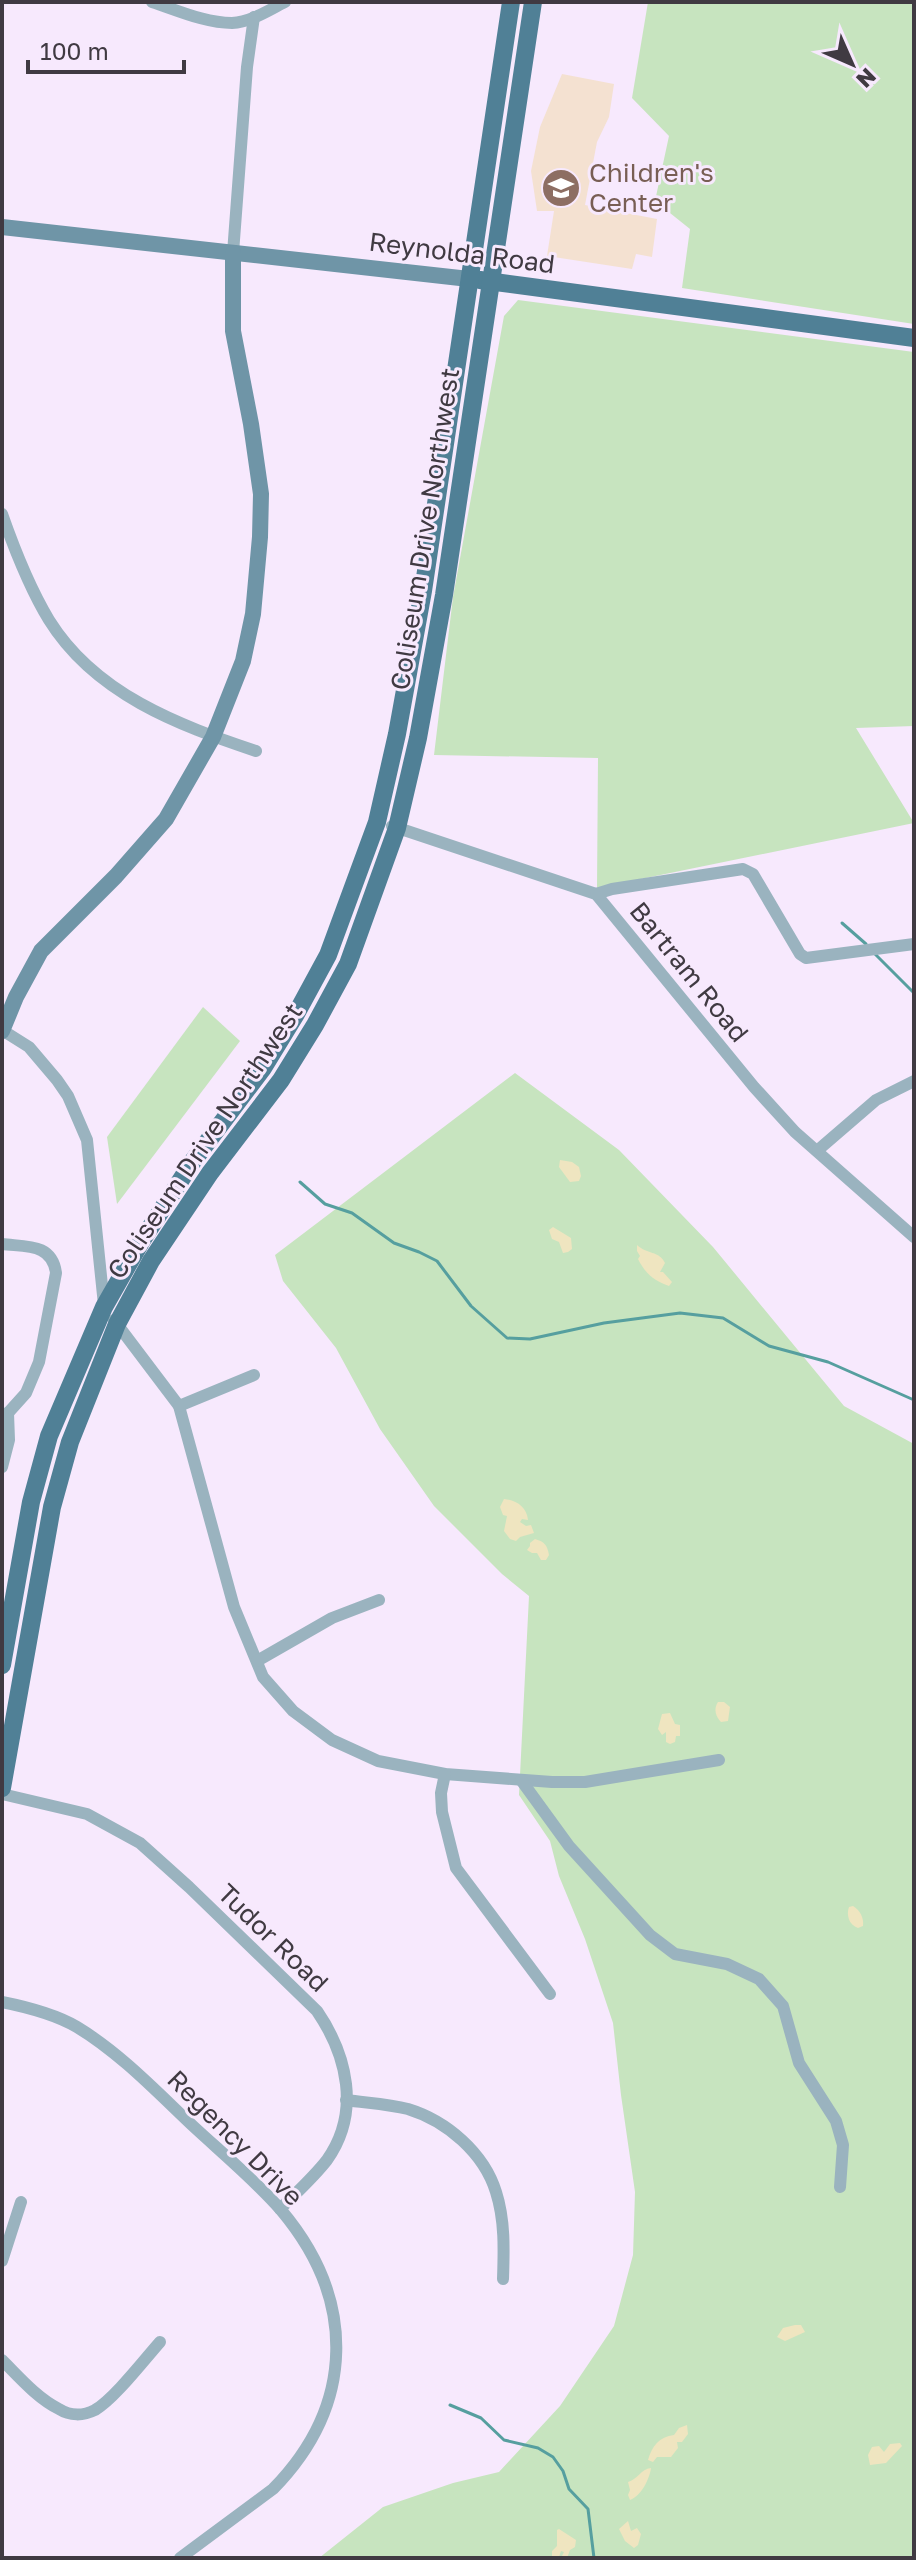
<svg xmlns="http://www.w3.org/2000/svg" width="916" height="2560" font-family="'Golos Text',sans-serif">
  <style>
    .education { fill: #f4e1d1 }
    .green { fill: #c7e4bf }
    .sand { fill: #efe5c0 }
    .lines { fill: none; stroke-linecap: round; stroke-linejoin: round }
    .stream { stroke: #569f9f; stroke-width: 3 }
    .street { stroke: #9ab3bf; stroke-width: 12 }
    .secondary { stroke: #6f95a7; stroke-width: 16 }
    .primary { stroke: #508096; stroke-width: 18 }
    .labels { text-anchor: middle; stroke-width: 6; stroke-linejoin: round; paint-order: stroke }
    .education-label { font-size: 26px; fill: #785e54; stroke: #f7e9fd; text-anchor: start }
    .street-label { font-size: 26px; fill: #403a42; stroke: #f7e9fd }
  </style>
  <rect width="100%" height="100%" fill="#f7e9fd"/>
  <polygon class="education" points="562,74 614,84 609,117 597,142 585,205 657,219 652,257 636,254 632,269 547,256 554,211 537,211 531,171 540,127"/>
  <g class="green">
    <polygon points="648,2 914,2 914,324 682,288 690,229 655,201 669,136 632,98"/>
    <polygon points="518,300 914,352 914,726 856,728 914,823 597,888 598,758 434,755 453,597 504,316"/>
    <polygon points="203,1007 240,1041 117,1204 107,1137"/>
    <polygon points="515,1073 619,1150 713,1247 844,1406 914,1444 914,2558 319,2558 383,2507 453,2483 499,2472 560,2406 614,2326 633,2255 635,2192 621,2095 613,2023 585,1939 559,1876 550,1841 519,1795 529,1596 502,1574 434,1506 380,1429 336,1348 283,1281 275,1255"/>
  </g>
  <g class="sand">
    <polygon points="560,1160 572,1162 579,1167 581,1176 579,1181 570,1182 559,1167"/>
    <polygon points="553,1227 571,1238 572,1249 568,1252 563,1253 559,1242 552,1239 549,1230"/>
    <path d="M 637,1245 C 646,1254 660,1251 665,1263 L 660,1272 L 663,1272 L 672,1282 L 669,1286 C 654,1281 645,1273 638,1259 L 640,1256 L 637,1251 Z"/>
    <path d="M 504,1499 C 516,1500 527,1507 528,1520 L 522,1519 L 520,1522 L 526,1526 L 531,1525 L 534,1533 L 520,1537 L 516,1541 L 510,1539 L 504,1531 L 507,1516 L 503,1515 L 500,1507 Z"/>
    <path d="M 535,1539 C 545,1542 547,1545 549,1555 L 546,1560 L 541,1560 L 537,1553 L 532,1553 L 527,1550 L 530,1546 L 530,1543 Z"/>
    <path d="M 718,1702 L 724,1702 L 730,1707 L 728,1721 L 721,1722 C 716,1717 713,1709 718,1702 Z"/>
    <polygon points="670,1713 675,1724 680,1725 680,1736 676,1736 675,1742 670,1744 666,1742 666,1732 662,1735 658,1729 662,1714"/>
    <path d="M 853,1906 C 860,1910 864,1918 863,1926 L 858,1928 C 849,1925 846,1915 849,1907 Z"/>
    <polygon points="795,2325 801,2325 805,2332 785,2341 777,2337 783,2328"/>
    <path d="M 687,2425 L 688,2434 L 682,2442 L 677,2442 L 678,2448 L 671,2457 L 657,2457 L 653,2462 L 648,2460 C 652,2446 659,2437 674,2435 L 679,2428 Z"/>
    <polygon points="900,2443 902,2446 886,2463 870,2465 868,2455 872,2447 879,2446 884,2452 890,2444"/>
    <path d="M 651,2468 C 650,2477 642,2496 630,2500 L 628,2495 L 630,2490 L 628,2482 C 637,2480 641,2469 651,2468 Z"/>
    <polygon points="628,2521 631,2531 637,2528 641,2534 638,2545 634,2548 625,2541 619,2529"/>
    <polygon points="559,2529 576,2540 575,2547 570,2550 567,2558 561,2558 564,2552 561,2551 559,2557 552,2557 552,2551 557,2546 557,2530"/>
  </g>
  <g class="lines">
    <g class="stream">
      <polyline points="842,923 866,944"/>
      <polyline points="874,953 914,993"/>
      <polyline points="300,1182 325,1204 352,1213 394,1243 419,1252 437,1261 471,1306 507,1338 530,1339 604,1323 680,1313 723,1318 769,1346 828,1362 914,1400"/>
      <polyline points="450,2405 481,2418 504,2440 538,2448 553,2457 563,2471 569,2489 588,2509 594,2558"/>
    </g>
    <g class="street">
      <path d="M 152,2 C 177,10 205,23 232,23 C 251,22 269,10 285,2"/>
      <polyline points="233,253 247,67 254,17"/>
      <path d="M 2,514 C 15,551 29,587 49,620 C 95,694 178,725 256,751"/>
      <polyline points="392,826 596,894 754,1087 795,1132 914,1237"/>
      <polyline points="596,894 612,889 743,869 753,874 800,954 806,958 914,944"/>
      <polyline points="2,1030 29,1047 57,1080 68,1096 87,1140 104,1305"/>
      <polyline points="818,1150 876,1100 914,1081"/>
      <path d="M 2,1244 C 26,1247 52,1243 56,1273 L 39,1362 L 26,1393 L 8,1413"/>
      <polyline points="114,1320 179,1406 234,1607 263,1677 293,1711 332,1740 378,1761 445,1774 552,1782 585,1782 719,1760"/>
      <polyline points="179,1406 254,1375"/>
      <polyline points="2,1415 8,1413 9,1440 2,1467"/>
      <polyline points="257,1661 332,1618 379,1600"/>
      <polyline points="445,1774 441,1793 442,1812 456,1868 550,1994"/>
      <polyline points="521,1780 569,1846 650,1935 675,1954 727,1964 759,1979 783,2006 799,2063 836,2121 843,2145 840,2187"/>
      <path d="M 2,1794 L 87,1814 L 140,1843 L 189,1887 L 317,2011 C 347,2055 361,2112 327,2160 C 313,2178 296,2193 280,2209"/>
      <path d="M 2,2002 C 27,2007 55,2014 77,2027 C 120,2053 156,2091 193,2126 C 221,2152 256,2181 281,2210 C 356,2299 356,2404 273,2489 L 180,2558"/>
      <path d="M 346,2100 C 367,2103 388,2104 408,2109 C 447,2121 484,2153 496,2192 C 505,2220 504,2250 503,2279"/>
      <polyline points="2,2261 21,2202"/>
      <path d="M 2,2360 C 19,2377 37,2398 59,2409 C 70,2416 83,2416 95,2410 C 114,2399 144,2360 160,2342"/>
    </g>
    <g class="secondary">
      <polyline points="2,227 469,279"/>
      <polyline points="2,1031 16,997 41,951 116,876 166,819 213,737 243,661 253,614 260,537 261,494 251,424 233,331 233,253"/>
    </g>
    <g class="primary">
      <polyline points="480,280 914,338"/>
      <polyline points="2,1665 31,1502 49,1436 104,1307 141,1242 193,1161 263,1068 296,1014 328,955 377,822 397,734 423,591 511,2"/>
      <polyline points="2,1788 52,1507 70,1442 117,1324 151,1261 210,1173 281,1080 315,1025 348,964 397,828 418,738 444,595 533,2"/>
    </g>
  </g>
  <defs>
    <symbol id="school-disc" viewBox="-11 -11 22 22"><circle r="9.5" fill="#8d6e63" stroke="#f7e9fd"/><path d="M0-5L7-2L0 1L-7-2ZM-4 1L0 2.5L4 1V4Q0 6-4 4Z" fill="#fff"/></symbol>
  </defs>
  <g fill-rule="evenodd">
    <use href="#school-disc" x="539" y="166" width="44" height="44"/>
  </g>
  <g class="labels">
    <g class="education-label">
      <text x="589" y="182">Children's<tspan x="589" dy="30">Center</tspan></text>
    </g>
    <g class="street-label">
      <text transform="translate(462 253) rotate(7)" y="9">Reynolda Road</text>
      <text transform="translate(425 529) rotate(-81)" y="9">Coliseum Drive Northwest</text>
      <text transform="translate(689 972) rotate(51)" y="9">Bartram Road</text>
      <text transform="translate(205 1141) rotate(-56)" y="9">Coliseum Drive Northwest</text>
      <text transform="translate(273 1938) rotate(44)" y="9">Tudor Road</text>
      <text transform="translate(235 2138) rotate(45)" y="9">Regency Drive</text>
    </g>
  </g>
  <rect width="916" height="2560" fill="none" stroke="#403a42" stroke-width="8"/>
  <g transform="translate(852 64) rotate(135)" stroke="#f7e9fd" stroke-width="6" paint-order="stroke">
  <path d="M0-6L14 30L0 20L-14 30Z" fill="#403a42"/>
  <text y="-12" font-size="22" font-weight="bold" text-anchor="middle" fill="#403a42">N</text>
  </g>
  <path d="M28 60v12h156v-12" fill="none" stroke="#403a42" stroke-width="4"/>
  <text x="40" y="60" font-size="24" fill="#403a42" stroke="#f7e9fd" stroke-width="6" paint-order="stroke">100 m</text>
</svg>
